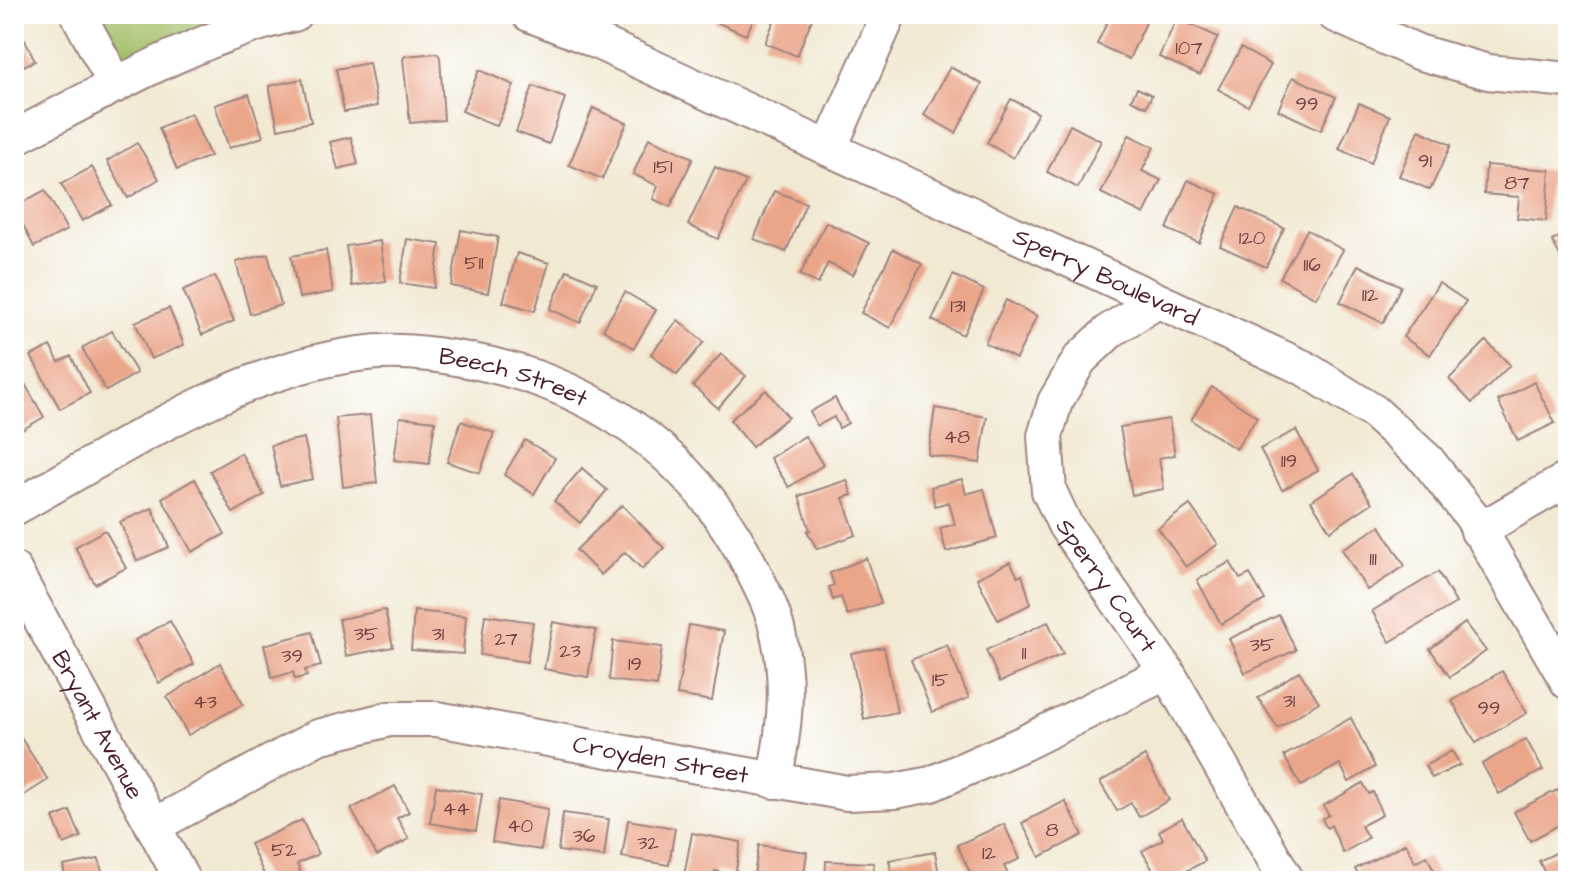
<svg xmlns="http://www.w3.org/2000/svg" width="1582" height="895" font-family="'Architects Daughter',sans-serif">
  <style>
    .green { fill: #a2be66; stroke: #766e48; stroke-width: 2 }
    .building { fill: #eba68a }
    .lines { fill: none; stroke-linecap: round; stroke-linejoin: round }
    .street-casing { stroke: #9e847f; stroke-width: 38 }
    .street { stroke: #fff; stroke-width: 34 }
    .labels { text-anchor: middle; stroke-width: 8; stroke-linejoin: round; paint-order: stroke }
    .number-label { font-size: 20px; fill: #724143 }
    .street-label { font-size: 24px; fill: #4a1f2b; stroke: #fff }
  </style>
  <rect width="100%" height="100%" fill="#fff"/>
  <filter id="ink" filterUnits="userSpaceOnUse"><feTurbulence type="fractalNoise" baseFrequency=".0125" numOctaves="2"/><feDisplacementMap in="SourceGraphic" scale="16" xChannelSelector="R" yChannelSelector="G"/><feConvolveMatrix kernelMatrix="1 2 1 2 8 2 1 2 1" color-interpolation-filters="sRGB"/></filter>
  <filter id="wash" filterUnits="userSpaceOnUse"><feTurbulence type="fractalNoise" baseFrequency=".006" numOctaves="4" result="noise"/><feDisplacementMap in="SourceGraphic" scale="32" xChannelSelector="R" yChannelSelector="G"/><feGaussianBlur stdDeviation="1.8" result="paint"/><feColorMatrix in="noise" values="0 0 0 0 0 0 0 0 0 0 0 0 0 0 0 0 0 1.4 0 .05"/><feComposite in="paint" operator="in"/></filter>
  <g filter="url(#wash)">
    <rect width="100%" height="100%" fill="#f2e9d3"/>
    <polygon class="green" points="88,14 269,14 121,75"/>
    <g id="blocks">
      <g class="building">
        <polygon points="717,14 756,14 746,35 714,21"/>
        <polygon points="777,14 814,14 797,56 765,43"/>
        <polygon points="1111,14 1150,14 1129,59 1097,44"/>
        <polygon points="1177,18 1218,37 1200,75 1159,57"/>
        <polygon points="20,30 35,61 14,70 14,33"/>
        <polygon points="1241,48 1271,65 1248,106 1218,89"/>
        <polygon points="437,53 440,57 444,120 410,123 403,59 405,56"/>
        <polygon points="369,63 377,106 344,112 336,69"/>
        <polygon points="950,67 982,84 956,133 924,115"/>
        <polygon points="479,70 514,85 497,126 462,111"/>
        <polygon points="1293,77 1336,97 1321,130 1278,110"/>
        <polygon points="302,79 311,122 278,129 269,86"/>
        <polygon points="533,86 565,98 549,144 516,132"/>
        <polygon points="1137,88 1152,95 1146,107 1131,100"/>
        <polygon points="249,94 263,137 229,148 215,105"/>
        <polygon points="1011,99 1038,113 1013,158 987,143"/>
        <polygon points="1359,103 1390,116 1371,163 1339,149"/>
        <polygon points="593,108 627,123 602,179 569,165"/>
        <polygon points="191,113 210,156 177,170 159,128"/>
        <polygon points="1070,125 1101,141 1078,188 1047,172"/>
        <polygon points="1419,130 1451,145 1430,190 1399,176"/>
        <polygon points="1129,135 1154,147 1142,171 1161,180 1144,214 1101,193"/>
        <polygon points="351,137 358,164 338,169 330,142"/>
        <polygon points="649,138 693,158 670,207 653,199 658,186 633,174"/>
        <polygon points="137,143 159,179 128,198 107,161"/>
        <polygon points="1486,165 1550,170 1546,221 1517,218 1519,197 1484,194"/>
        <polygon points="92,167 112,205 82,221 61,184"/>
        <polygon points="715,167 746,181 718,239 688,225"/>
        <polygon points="1188,180 1219,194 1199,243 1167,229"/>
        <polygon points="45,190 67,230 34,247 14,207"/>
        <polygon points="774,191 806,203 786,252 754,239"/>
        <polygon points="1238,207 1284,228 1266,267 1220,246"/>
        <polygon points="826,222 869,243 853,275 828,263 818,284 800,275"/>
        <polygon points="461,230 498,237 488,293 451,286"/>
        <polygon points="1307,230 1343,250 1316,298 1280,278"/>
        <polygon points="1568,232 1568,270 1552,241"/>
        <polygon points="407,239 440,244 434,288 400,283"/>
        <polygon points="380,241 386,281 352,286 346,246"/>
        <polygon points="893,249 922,264 890,328 861,313"/>
        <polygon points="326,250 333,292 299,298 291,256"/>
        <polygon points="517,253 549,263 535,311 503,302"/>
        <polygon points="268,254 281,305 250,314 236,262"/>
        <polygon points="1358,265 1401,286 1383,323 1340,302"/>
        <polygon points="567,270 597,283 580,323 550,309"/>
        <polygon points="953,275 984,290 963,335 932,320"/>
        <polygon points="215,276 234,321 202,335 183,290"/>
        <polygon points="1439,283 1466,301 1430,355 1403,337"/>
        <polygon points="625,292 656,310 634,348 603,330"/>
        <polygon points="1006,300 1037,316 1016,359 985,343"/>
        <polygon points="169,308 184,345 151,359 135,322"/>
        <polygon points="678,320 704,342 677,375 651,354"/>
        <polygon points="112,331 137,373 106,391 82,348"/>
        <polygon points="1486,341 1510,365 1472,403 1449,379"/>
        <polygon points="50,346 59,362 71,356 90,393 60,409 31,356"/>
        <polygon points="721,354 746,376 718,408 693,386"/>
        <polygon points="18,372 44,417 15,434 14,374"/>
        <polygon points="1534,382 1555,423 1518,441 1498,401"/>
        <polygon points="1212,387 1257,417 1236,449 1191,420"/>
        <polygon points="766,390 788,417 752,447 730,420"/>
        <polygon points="835,398 848,423 839,428 834,417 817,426 810,412"/>
        <polygon points="935,408 987,417 980,463 928,455"/>
        <polygon points="370,415 377,483 343,487 336,418"/>
        <polygon points="400,417 435,421 429,464 394,460"/>
        <polygon points="1169,419 1175,455 1159,458 1164,489 1132,495 1120,427"/>
        <polygon points="461,421 494,433 480,473 447,462"/>
        <polygon points="1296,430 1318,470 1282,490 1260,449"/>
        <polygon points="805,436 823,465 789,487 770,458"/>
        <polygon points="304,438 313,479 280,486 271,445"/>
        <polygon points="525,440 555,458 534,494 504,475"/>
        <polygon points="241,453 264,495 233,513 210,471"/>
        <polygon points="582,468 607,490 580,523 554,501"/>
        <polygon points="1353,474 1372,503 1330,531 1311,501"/>
        <polygon points="195,479 225,534 192,552 162,498"/>
        <polygon points="962,479 966,494 984,489 997,538 946,552 940,528 955,524 949,502 935,506 931,487"/>
        <polygon points="847,480 852,495 843,498 856,535 817,549 807,531 810,530 799,496"/>
        <polygon points="622,505 664,548 642,569 625,552 601,575 576,550"/>
        <polygon points="1190,505 1218,544 1186,567 1158,528"/>
        <polygon points="152,508 169,547 137,561 120,522"/>
        <polygon points="1380,526 1405,566 1367,590 1342,549"/>
        <polygon points="105,530 126,568 95,584 75,547"/>
        <polygon points="866,558 881,603 847,615 841,597 833,600 829,587 834,585 830,573"/>
        <polygon points="1010,562 1018,577 1022,575 1031,604 998,620 977,578"/>
        <polygon points="1230,562 1240,579 1250,574 1265,600 1221,624 1197,580"/>
        <polygon points="1438,572 1456,603 1390,642 1372,611"/>
        <polygon points="385,610 393,647 346,656 339,619"/>
        <polygon points="414,611 466,616 463,654 411,650"/>
        <polygon points="485,615 533,622 527,662 480,655"/>
        <polygon points="1279,615 1296,650 1245,673 1229,639"/>
        <polygon points="170,621 194,664 159,683 135,640"/>
        <polygon points="553,622 596,630 588,677 544,669"/>
        <polygon points="1048,622 1063,654 1000,682 986,650"/>
        <polygon points="1465,623 1486,651 1450,677 1430,649"/>
        <polygon points="689,625 724,631 712,701 677,695"/>
        <polygon points="312,632 321,666 305,670 307,676 295,679 293,672 272,678 264,645"/>
        <polygon points="613,641 662,647 657,686 609,680"/>
        <polygon points="947,645 969,698 932,712 911,660"/>
        <polygon points="884,647 897,712 864,719 851,653"/>
        <polygon points="220,663 243,704 188,735 167,697"/>
        <polygon points="1299,671 1319,702 1278,728 1258,698"/>
        <polygon points="1502,671 1527,713 1476,743 1452,701"/>
        <polygon points="1351,718 1375,767 1349,782 1340,764 1301,786 1284,756"/>
        <polygon points="21,738 48,780 21,797 14,787 14,742"/>
        <polygon points="1526,739 1543,770 1499,794 1482,764"/>
        <polygon points="1452,751 1460,765 1432,778 1425,766"/>
        <polygon points="1145,756 1169,800 1139,817 1131,803 1117,811 1100,782"/>
        <polygon points="1363,783 1369,794 1373,792 1382,815 1361,826 1368,838 1343,853 1331,825 1327,828 1322,819 1329,815 1323,806"/>
        <polygon points="395,786 409,812 397,818 409,839 377,856 351,809"/>
        <polygon points="436,786 482,794 476,831 430,823"/>
        <polygon points="1557,790 1568,811 1568,820 1530,841 1514,812"/>
        <polygon points="499,800 548,809 541,850 492,842"/>
        <polygon points="1065,801 1083,835 1040,857 1022,823"/>
        <polygon points="70,811 81,837 64,844 53,818"/>
        <polygon points="563,813 609,819 604,857 558,851"/>
        <polygon points="1182,818 1205,861 1168,881 1159,881 1142,851 1163,839 1159,831"/>
        <polygon points="302,820 318,854 297,864 302,876 291,881 267,881 250,844"/>
        <polygon points="628,820 675,828 669,865 622,857"/>
        <polygon points="1004,824 1020,859 1004,866 1011,881 974,881 957,845"/>
        <polygon points="692,833 741,842 735,875 715,871 713,881 683,881"/>
        <polygon points="1406,843 1415,862 1427,856 1438,878 1431,881 1361,881 1355,869"/>
        <polygon points="759,845 807,852 803,881 753,881"/>
        <polygon points="1568,847 1568,881 1549,881 1539,861"/>
        <polygon points="935,852 940,881 893,881 889,860"/>
        <polygon points="99,859 104,881 66,881 63,866"/>
        <polygon points="826,861 874,863 873,881 825,881"/>
      </g>
    </g>
  </g>
  <g filter="url(#ink)">
    <use href="#blocks" fill-opacity="0" stroke="#9e847f" stroke-width="2"/>
    <g class="lines">
      <defs>
        <g id="street">
          <polyline points="78,14 116,85"/>
          <path id="s1" d="M 529,14 L 585,36 L 1304,368 L 1374,412 L 1427,460 L 1472,517 L 1568,682"/>
          <polyline points="1334,14 1418,52 1488,72 1568,80"/>
          <path d="M 14,138 C 101,93 198,36 294,14"/>
          <polyline points="829,149 889,14"/>
          <path id="s2" d="M 1157,301 L 1111,330 L 1080,359 L 1055,402 L 1045,436 L 1049,491 L 1065,525 L 1167,672 L 1287,881"/>
          <path id="s3" d="M 14,508 C 124,448 233,371 359,354 C 394,349 428,353 462,359 C 589,381 690,449 750,565 C 762,589 774,611 779,638 C 790,687 784,733 774,781"/>
          <polyline points="1478,531 1568,479"/>
          <path id="s4" d="M 14,570 L 183,881"/>
          <path id="s5" d="M 153,826 L 318,737 L 389,719 L 437,719 L 847,793 L 895,791 L 931,784 L 1024,743 L 1167,672"/>
        </g>
      </defs>
      <use href="#street" class="street-casing"/>
      <use href="#street" class="street"/>
    </g>
  </g>
  <g class="labels">
    <g class="number-label">
      <text x="1189" y="54">107</text>
      <text x="1307" y="110">99</text>
      <text x="1425" y="167">91</text>
      <text x="663" y="173">151</text>
      <text x="1517" y="189">87</text>
      <text x="1252" y="244">120</text>
      <text x="474" y="269">511</text>
      <text x="1312" y="271">116</text>
      <text x="1370" y="301">112</text>
      <text x="958" y="312">131</text>
      <text x="957" y="443">48</text>
      <text x="1289" y="467">119</text>
      <text x="1373" y="565">111</text>
      <text x="366" y="640">35</text>
      <text x="438" y="640">31</text>
      <text x="506" y="645">27</text>
      <text x="1262" y="651">35</text>
      <text x="570" y="657">23</text>
      <text x="1024" y="659">11</text>
      <text x="292" y="662">39</text>
      <text x="635" y="670">19</text>
      <text x="940" y="686">15</text>
      <text x="1289" y="707">31</text>
      <text x="205" y="708">43</text>
      <text x="1489" y="714">99</text>
      <text x="456" y="815">44</text>
      <text x="520" y="832">40</text>
      <text x="1052" y="836">8</text>
      <text x="584" y="842">36</text>
      <text x="648" y="849">32</text>
      <text x="284" y="856">52</text>
      <text x="989" y="859">12</text>
    </g>
    <g class="street-label">
      <text dy="8" stroke="none"><textPath href="#s1" startOffset="634">Sperry Boulevard</textPath></text>
      <text dy="8" stroke="none"><textPath href="#s3" startOffset="538">Beech Street</textPath></text>
      <text dy="8" stroke="none"><textPath href="#s2" startOffset="348">Sperry Court</textPath></text>
      <text dy="8" stroke="none"><textPath href="#s4" startOffset="176">Bryant Avenue</textPath></text>
      <text dy="8" stroke="none"><textPath href="#s5" startOffset="536">Croyden Street</textPath></text>
    </g>
  </g>
  <rect width="1582" height="895" fill="none" stroke="#fff" stroke-width="48"/>
</svg>
